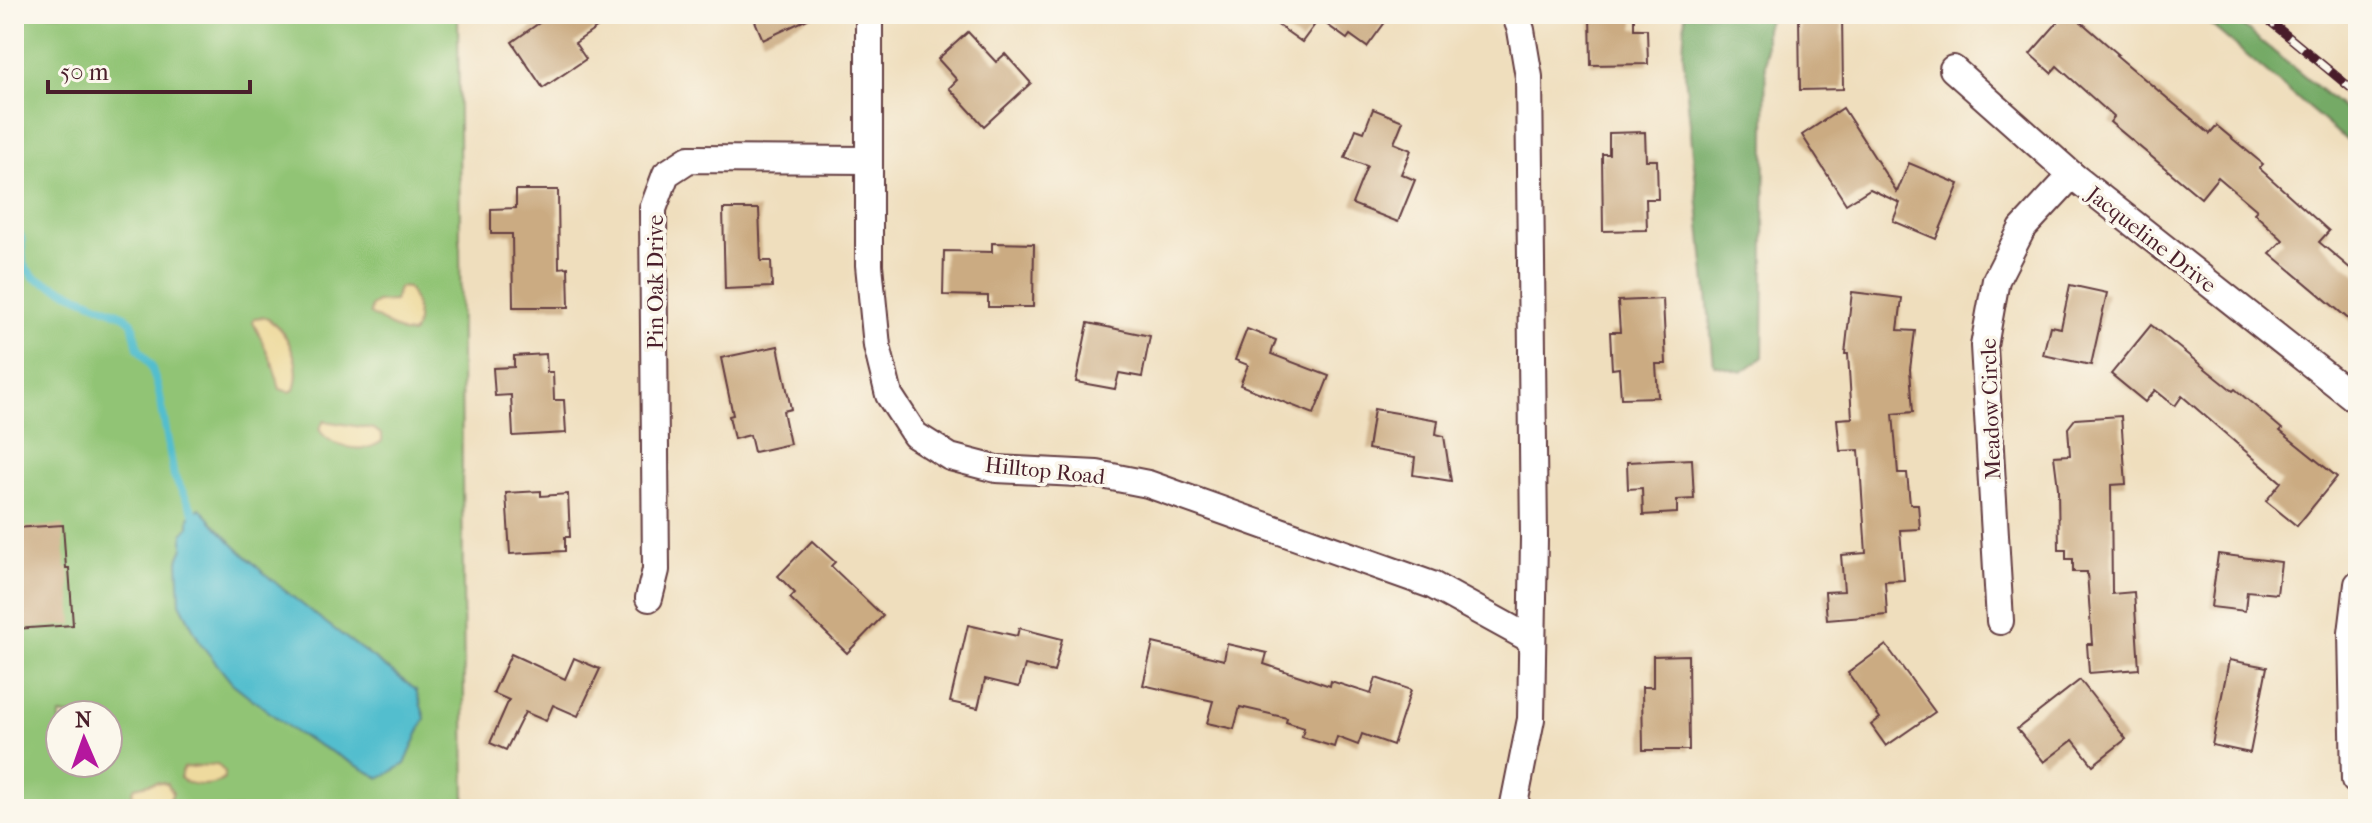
<svg xmlns="http://www.w3.org/2000/svg" width="2372" height="823" font-family="'IM FELL French Canon',serif">
  <style>
    .green { fill: #91c474; stroke: #6e7250; stroke-width: 2; fill-rule: evenodd }
    .forest { fill: #74aa66; stroke: #5f6448; stroke-width: 2 }
    .sand { fill: #eeda9e; stroke: #9c7c64; stroke-width: 2 }
    .water { fill: #53bece; stroke: #4e6e7c; stroke-width: 2 }
    .lines { fill: none; stroke-linecap: round; stroke-linejoin: round }
    .stream { stroke: #53bece; stroke-width: 8 }
    .building { fill: #cbab82 }
    .street-casing { stroke: #633c41; stroke-width: 30 }
    .street { stroke: #fff; stroke-width: 26 }
    .rail-casing { stroke: #4a1f2b; stroke-width: 9 }
    .rail { stroke: #fbf7ec; stroke-width: 6; stroke-dasharray: 18; stroke-linecap: butt }
    .labels { text-anchor: middle; stroke-width: 7; stroke-linejoin: round; paint-order: stroke }
    .street-label { font-size: 22px; fill: #4a1f2b; stroke: #fbf7ec }
  </style>
  <rect width="100%" height="100%" fill="#fbf7ec"/>
  <filter id="ink" filterUnits="userSpaceOnUse"><feTurbulence type="fractalNoise" baseFrequency=".0125" numOctaves="2"/><feDisplacementMap in="SourceGraphic" scale="16" xChannelSelector="R" yChannelSelector="G"/><feConvolveMatrix kernelMatrix="1 2 1 2 8 2 1 2 1" color-interpolation-filters="sRGB"/></filter>
  <filter id="wash" filterUnits="userSpaceOnUse"><feTurbulence type="fractalNoise" baseFrequency=".006" numOctaves="4" result="noise"/><feDisplacementMap in="SourceGraphic" scale="32" xChannelSelector="R" yChannelSelector="G"/><feGaussianBlur stdDeviation="1.8" result="paint"/><feColorMatrix in="noise" values="0 0 0 0 0 0 0 0 0 0 0 0 0 0 0 0 0 1.4 0 .05"/><feComposite in="paint" operator="in"/></filter>
  <g filter="url(#wash)">
    <rect width="100%" height="100%" fill="#efdebd"/>
    <path class="green" d="M 14,14 L 458,14 L 465,809 L 14,809 ZM 60,715 L 108,715 L 108,763 L 60,763 Z"/>
    <g class="forest">
      <polygon points="1685,14 1771,14 1766,29 1763,357 1742,372 1714,365 1683,54"/>
      <polygon points="2198,14 2228,14 2358,121 2358,150"/>
    </g>
    <g class="sand">
      <path d="M 399,287 L 408,288 C 416,300 422,322 412,334 L 403,333 L 370,314 L 371,306 L 377,302 L 394,301 Z"/>
      <path d="M 264,317 C 288,329 303,364 294,390 L 289,392 L 280,389 L 272,362 L 253,322 L 254,318 Z"/>
      <path d="M 324,421 L 374,429 L 382,435 L 382,441 C 365,455 330,448 319,429 Z"/>
      <path d="M 217,764 L 225,772 L 224,779 C 214,787 190,787 180,778 L 183,768 Z"/>
      <polygon points="157,782 167,784 173,793 165,809 138,809 132,792 135,787"/>
    </g>
    <path class="water" d="M 200,508 C 261,581 341,633 416,690 L 425,718 L 405,764 L 380,778 L 296,733 L 232,683 L 201,644 L 180,603 L 178,560 L 183,548 L 183,534 L 189,526 L 189,517 Z"/>
    <g class="lines">
      <polyline class="stream" points="14,220 21,238 23,265 35,278 125,316 132,322 138,348 151,366 159,391 174,476 194,513"/>
    </g>
    <g id="blocks">
      <g class="building">
        <polygon points="552,14 617,14 575,43 586,59 543,88 512,42"/>
        <polygon points="752,14 818,14 763,40"/>
        <polygon points="1262,14 1391,14 1367,47 1350,35 1347,39 1319,19 1302,42"/>
        <polygon points="1590,14 1634,14 1634,29 1647,29 1648,64 1591,65"/>
        <polygon points="1799,14 1842,14 1843,89 1800,90"/>
        <polygon points="2065,14 2072,14 2118,54 2116,55 2210,134 2217,126 2263,164 2259,168 2329,231 2319,242 2358,275 2358,327 2270,253 2283,240 2254,213 2257,210 2218,177 2201,198 2110,122 2114,117 2057,66 2051,73 2030,54"/>
        <polygon points="968,32 996,62 1005,54 1031,83 984,126 949,88 957,80 938,59"/>
        <polygon points="1843,108 1897,192 1909,163 1959,184 1936,239 1893,221 1900,203 1870,189 1846,204 1802,135"/>
        <polygon points="1373,109 1403,121 1394,143 1411,150 1401,174 1415,180 1398,222 1352,204 1367,166 1345,158 1356,129 1364,132"/>
        <polygon points="1645,132 1646,160 1657,160 1658,199 1646,199 1647,230 1603,231 1602,154 1609,154 1609,133"/>
        <polygon points="516,190 558,190 559,268 568,267 569,307 513,307 512,234 491,234 491,209 516,208"/>
        <polygon points="723,209 759,209 761,261 771,261 772,287 725,289"/>
        <polygon points="992,243 1034,244 1033,307 988,307 988,296 943,295 944,251 992,252"/>
        <polygon points="2070,285 2107,293 2091,365 2043,355 2050,326 2061,328"/>
        <polygon points="1852,292 1902,298 1898,330 1915,331 1910,369 1913,412 1893,414 1898,473 1907,473 1910,504 1918,504 1920,529 1900,530 1904,580 1885,581 1887,615 1827,620 1825,592 1844,591 1841,555 1866,553 1859,450 1840,451 1837,419 1852,418 1848,354 1845,354"/>
        <polygon points="1663,299 1666,364 1656,364 1658,397 1621,398 1619,368 1612,369 1610,332 1620,332 1618,301"/>
        <polygon points="1088,323 1150,336 1142,377 1119,373 1115,389 1076,382"/>
        <polygon points="2151,325 2233,391 2235,389 2282,429 2280,431 2337,477 2297,526 2266,501 2281,482 2182,396 2175,406 2155,390 2145,402 2111,374"/>
        <polygon points="1247,329 1276,340 1271,354 1329,376 1314,414 1240,385 1248,365 1235,360"/>
        <polygon points="778,346 791,409 783,411 790,444 754,452 750,435 734,439 729,416 733,415 721,358"/>
        <polygon points="546,354 547,372 553,372 554,400 564,400 566,433 513,436 511,395 495,396 493,368 514,367 514,356"/>
        <polygon points="1374,409 1438,420 1436,434 1444,436 1451,481 1413,475 1415,457 1368,449"/>
        <polygon points="2121,416 2126,484 2111,485 2112,594 2134,592 2139,669 2089,673 2087,644 2092,644 2087,572 2073,572 2073,559 2066,559 2066,550 2059,550 2058,488 2054,456 2070,455 2068,428 2075,419"/>
        <polygon points="1692,459 1694,499 1677,500 1677,513 1643,515 1642,488 1628,489 1627,462"/>
        <polygon points="541,491 541,496 568,494 570,537 565,537 565,551 510,554 506,493"/>
        <polygon points="63,525 66,568 69,568 73,625 15,629 14,528"/>
        <polygon points="812,541 835,562 831,566 883,616 847,653 790,598 795,593 778,576"/>
        <polygon points="2218,554 2281,562 2277,594 2247,591 2245,611 2211,607"/>
        <polygon points="968,625 1017,636 1019,628 1062,639 1054,672 1025,665 1019,687 985,679 978,708 950,702"/>
        <polygon points="1153,643 1224,660 1227,644 1267,653 1264,664 1330,686 1331,681 1371,694 1376,678 1411,690 1393,745 1362,734 1358,745 1337,737 1334,747 1302,737 1304,728 1286,722 1287,718 1240,707 1234,729 1207,723 1213,701 1143,685"/>
        <polygon points="1886,645 1935,712 1886,746 1871,725 1880,718 1848,673"/>
        <polygon points="511,654 565,679 574,658 600,669 578,716 553,705 546,721 525,712 506,750 490,743 509,700 493,693"/>
        <polygon points="1688,655 1689,750 1643,750 1642,687 1653,687 1653,656"/>
        <polygon points="2229,660 2267,667 2250,753 2212,745"/>
        <polygon points="2080,680 2126,739 2093,765 2073,740 2044,762 2017,729"/>
      </g>
    </g>
  </g>
  <g filter="url(#ink)">
    <use href="#blocks" fill-opacity="0" stroke="#633c41" stroke-width="2"/>
    <g class="lines">
      <defs>
        <g id="street">
          <polyline points="869,14 869,265 877,346 889,395 915,435 950,457 996,469 1097,474 1148,484 1432,585 1532,640"/>
          <polyline points="1953,69 2072,175 2358,401"/>
          <polyline points="649,598 656,570 653,209 666,174 689,159 868,160"/>
          <polyline points="2000,621 1984,346 1996,280 2022,229 2072,175"/>
          <polyline points="2355,780 2352,633 2358,584"/>
          <polyline points="1513,809 1531,719 1534,538 1529,77 1521,30 1515,14"/>
        </g>
      </defs>
      <use href="#street" class="street-casing"/>
      <use href="#street" class="street"/>
      <defs>
        <polyline id="rail" points="2261,14 2358,94"/>
      </defs>
      <use href="#rail" class="rail-casing"/>
      <use href="#rail" class="rail"/>
    </g>
  </g>
  <g class="labels">
    <g class="street-label">
      <text transform="translate(2152 239) rotate(38)" y="8">Jacqueline Drive</text>
      <text transform="translate(655 282) rotate(-90)" y="8">Pin Oak Drive</text>
      <text transform="translate(1990 409) rotate(-92)" y="8">Meadow Circle</text>
      <text transform="translate(1045 470) rotate(6)" y="8">Hilltop Road</text>
    </g>
  </g>
  <rect width="2372" height="823" fill="none" stroke="#fbf7ec" stroke-width="48"/>
  <g transform="translate(84 739) rotate(358)"><circle r="38" fill="#fbf7ec" stroke="#b4a19f" stroke-width="2"/>
  <path d="M0-6L14 30L0 20L-14 30Z" fill="#b5179e"/>
  <text y="-12" font-size="22" font-weight="bold" text-anchor="middle" fill="#4a1f2b">N</text>
  </g>
  <path d="M48 80v12h202v-12" fill="none" stroke="#4a1f2b" stroke-width="4"/>
  <text x="60" y="80" font-size="24" fill="#4a1f2b" stroke="#fbf7ec" stroke-width="6" paint-order="stroke">50 m</text>
</svg>
